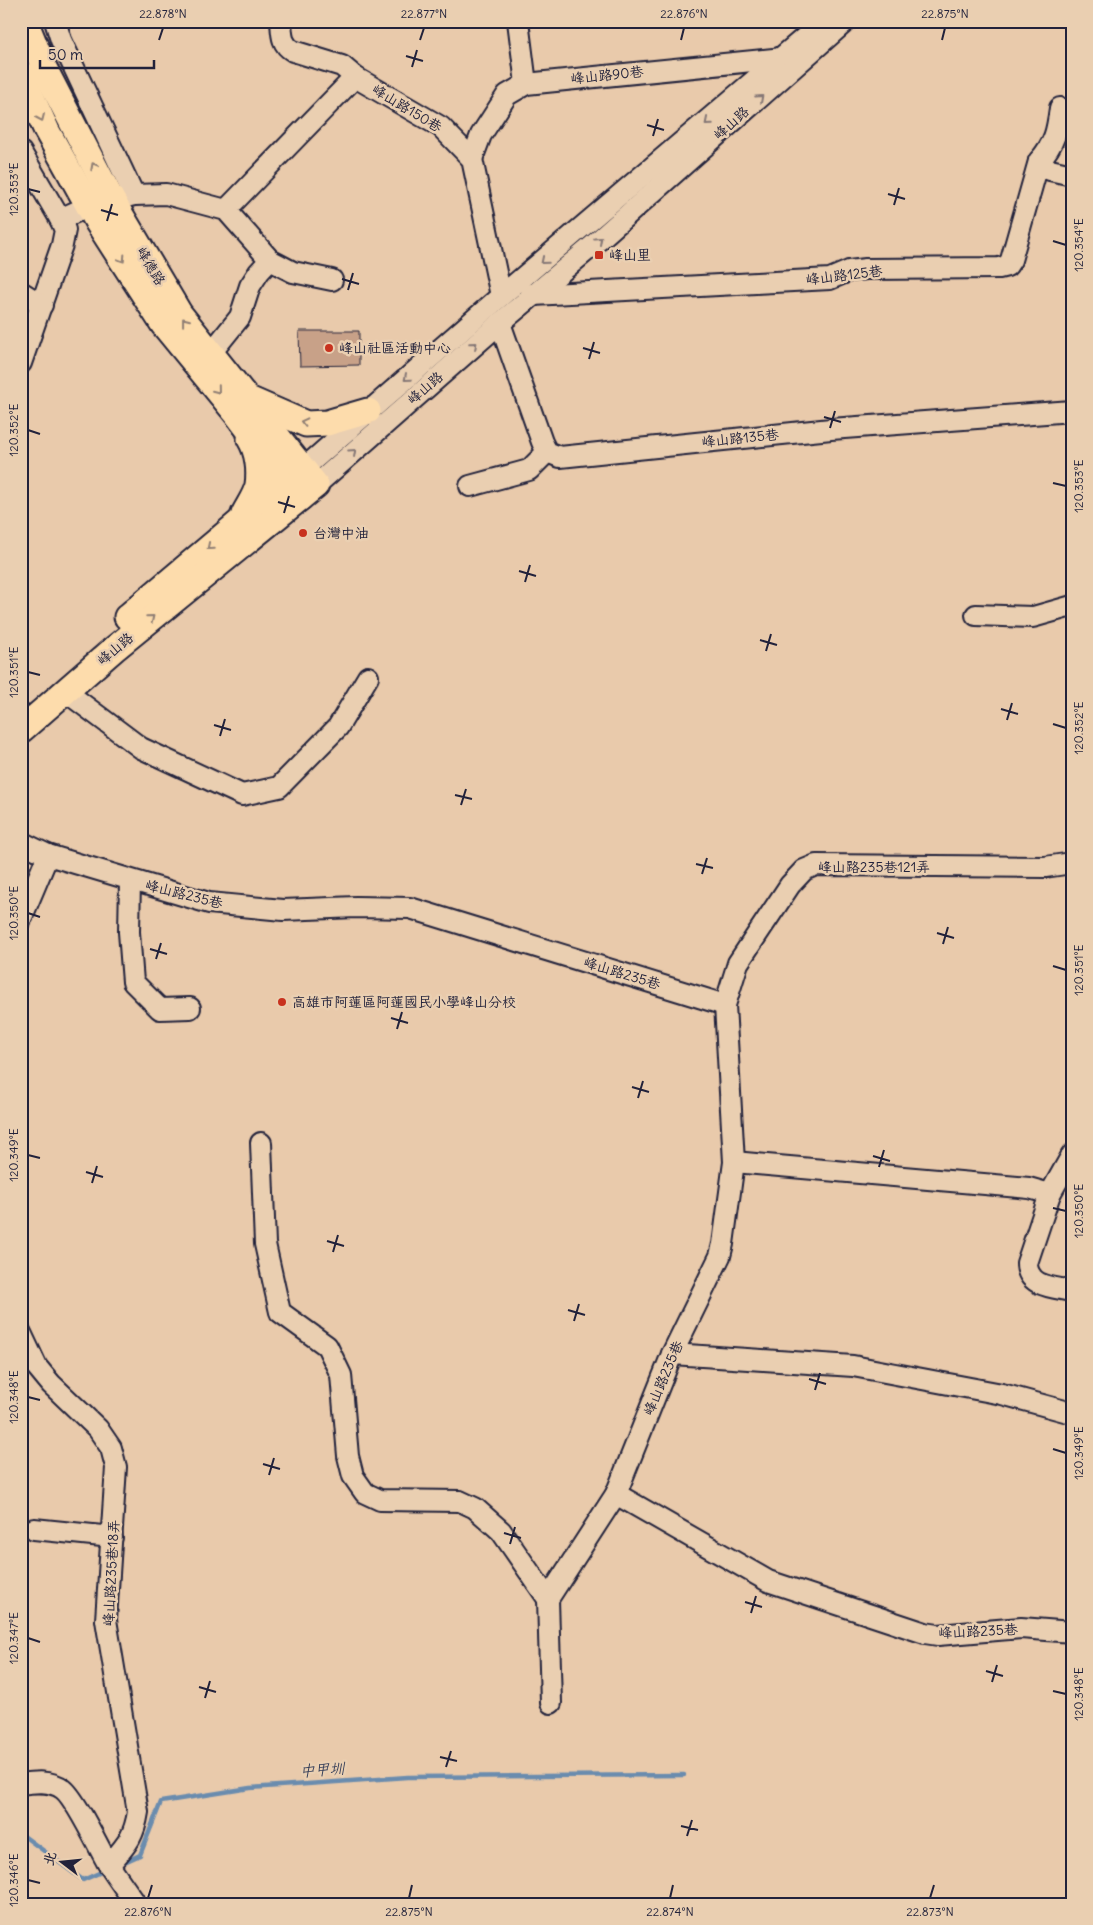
<svg xmlns="http://www.w3.org/2000/svg" width="1093" height="1925" font-family="Delius,'LXGW WenKai TC',sans-serif">
  <style>
    .lines { fill: none; stroke-linecap: round; stroke-linejoin: round }
    .stream { stroke: #6b8cae; stroke-width: 4.5 }
    .building { fill: #c8a188; stroke: #22223b }
    .minor-casing { stroke: #22223b; stroke-width: 24 }
    .major-casing { stroke: #22223b; stroke-width: 29 }
    .minor { stroke: #eacfb1; stroke-width: 20 }
    .major { stroke: #fddcac; stroke-width: 25 }
    .oneway { stroke: #867876 }
    .oneway2 { stroke: #907f74 }
    .ticks { fill: none; stroke: #22223b; stroke-width: 2 }
    .poi-dot { fill: #c8321e; stroke: #eacfb1; stroke-width: 2 }
    .labels { text-anchor: middle; stroke-width: 5; stroke-linejoin: round; paint-order: stroke }
    .street-label { font-size: 14px; fill: #22223b; stroke: #eacfb1 }
    .poi-label { font-size: 14px; fill: #22223b; stroke: #eacfb1; text-anchor: start }
    .water-label { font-size: 15px; font-style: italic; fill: #343d58; stroke: #eacfb1 }
    .neatline { fill: none; stroke: #22223b; stroke-width: 2 }
    .ticks-label { font-size: 12px; text-anchor: middle; fill: #22223b }
  </style>
  <rect width="100%" height="100%" fill="#e9caab"/>
  <filter id="ink" filterUnits="userSpaceOnUse"><feTurbulence type="fractalNoise" baseFrequency=".02" numOctaves="2"/><feDisplacementMap in="SourceGraphic" scale="10" xChannelSelector="R" yChannelSelector="G"/><feConvolveMatrix kernelMatrix="1 2 1 2 8 2 1 2 1" color-interpolation-filters="sRGB"/></filter>
  <g filter="url(#ink)">
    <g class="lines">
      <g class="stream">
        <polyline points="21,1834 83,1880 106,1870"/>
        <polyline points="120,1864 140,1855 161,1802 250,1788 408,1777 684,1775"/>
      </g>
    </g>
    <polygon class="building" points="299,331 359,331 359,365 300,366"/>
    <g class="lines">
      <defs>
        <g id="minor">
          <polyline points="55,21 61,40 134,195"/>
          <path d="M 281,21 C 282,34 281,44 293,51 L 342,66 L 355,77 L 441,127 L 472,159 L 501,296"/>
          <polyline points="518,21 526,84"/>
          <polyline points="21,152 60,219 65,230 62,245 21,363"/>
          <polyline points="472,159 481,135 507,95 526,84 783,58"/>
          <polyline points="1039,161 1050,170 1072,175"/>
          <polyline points="226,210 355,77"/>
          <polyline points="60,219 89,206 134,195 166,194 226,210 270,260 293,272 332,280"/>
          <polyline points="21,292 42,305"/>
          <path d="M 531,294 L 533,295 L 830,279 L 849,271 L 866,269 L 999,268 L 1007,266 L 1011,260 L 1039,161 C 1055,143 1057,131 1060,108"/>
          <polyline points="500,323 542,442 547,452 560,457 831,429 1072,411"/>
          <polyline points="211,353 240,317 250,286 259,272 270,260"/>
          <polyline points="303,469 501,296 824,21"/>
          <polyline points="316,485 500,323 591,247 846,21"/>
          <polyline points="470,486 529,470 547,452"/>
          <polyline points="976,615 1033,617 1072,606"/>
          <polyline points="65,691 141,748 242,795 279,787 338,727 368,677"/>
          <polyline points="21,842 48,855 209,903 283,910 356,907 410,908 725,1005"/>
          <polyline points="130,881 129,932 133,982 160,1009 190,1008"/>
          <polyline points="21,919 48,855"/>
          <polyline points="261,1143 265,1244 280,1312 327,1346 341,1375 348,1456 353,1476 365,1493 380,1500 460,1501 475,1508 501,1531 548,1599"/>
          <path d="M 1072,1155 L 1050,1194 L 1027,1263 C 1027,1287 1053,1287 1072,1291"/>
          <polyline points="734,1162 1029,1188 1050,1194"/>
          <path d="M 21,1333 L 37,1367 L 51,1384 L 98,1429 L 111,1448 L 116,1467 L 106,1620 L 138,1812 C 134,1838 126,1845 109,1865"/>
          <polyline points="672,1354 853,1366 1002,1394 1072,1413"/>
          <polyline points="616,1494 768,1581 925,1633 938,1635 1021,1628 1072,1632"/>
          <polyline points="34,1529 112,1537"/>
          <polyline points="551,1703 548,1599 616,1494 672,1354 720,1256 723,1244 734,1162 725,1005 738,963 790,885 804,870 816,865 1045,867 1072,863"/>
          <path d="M 21,1784 C 34,1782 51,1780 63,1789 C 75,1798 98,1846 107,1862 C 116,1876 126,1890 136,1904"/>
        </g>
        <g id="major">
          <polyline points="21,74 47,131 98,223 163,324 236,413 300,498"/>
          <polyline points="251,400 306,424 327,423 368,411"/>
          <path d="M 244,514 C 248,506 256,495 258,485 C 260,470 258,452 250,439"/>
          <polyline points="127,617 299,472"/>
          <polyline points="21,730 114,649 316,485 179,313 112,200 44,68 25,21"/>
        </g>
      </defs>
      <use href="#minor" class="minor-casing"/>
      <use href="#major" class="major-casing"/>
      <use href="#minor" class="minor"/>
      <use href="#major" class="major"/>
    </g>
    <defs><path id="oneway-chevron" d="M-2-3.5L2.5 0L-2 3.5" fill="none" stroke-width="1.6" stroke-linecap="round" stroke-linejoin="round" transform="scale(1.25)"/></defs>
    <g class="oneway">
      <use href="#oneway-chevron" transform="translate(760 98) rotate(-42)"/>
      <use href="#oneway-chevron" transform="translate(708 122) rotate(140)"/>
      <use href="#oneway-chevron" transform="translate(599 240) rotate(-42)"/>
      <use href="#oneway-chevron" transform="translate(544 261) rotate(140)"/>
      <use href="#oneway-chevron" transform="translate(474 345) rotate(-41)"/>
      <use href="#oneway-chevron" transform="translate(407 378) rotate(139)"/>
      <use href="#oneway-chevron" transform="translate(353 452) rotate(-42)"/>
    </g>
    <g class="oneway2">
      <use href="#oneway-chevron" transform="translate(41 118) rotate(66)"/>
      <use href="#oneway-chevron" transform="translate(94 166) rotate(-118)"/>
      <use href="#oneway-chevron" transform="translate(122 259) rotate(57)"/>
      <use href="#oneway-chevron" transform="translate(185 321) rotate(-128)"/>
      <use href="#oneway-chevron" transform="translate(217 390) rotate(51)"/>
      <use href="#oneway-chevron" transform="translate(304 422) rotate(-167)"/>
      <use href="#oneway-chevron" transform="translate(210 547) rotate(140)"/>
      <use href="#oneway-chevron" transform="translate(151 618) rotate(-39)"/>
    </g>
  </g>
  <path class="ticks" d="M 159,40 L 163,28M 420,40 L 424,28M 681,40 L 684,28M 942,40 L 945,28M 406,56 L 423,61M 412,67 L 417,50M 647,125 L 664,130M 653,136 L 658,119M 28,189 L 40,192M 888,194 L 905,199M 894,205 L 899,188M 101,210 L 118,215M 107,221 L 112,204M 1053,241 L 1066,245M 342,279 L 359,284M 348,290 L 353,273M 583,348 L 600,353M 589,359 L 594,342M 824,417 L 841,422M 830,428 L 835,411M 28,430 L 40,434M 1053,483 L 1066,486M 278,502 L 295,507M 284,513 L 289,496M 519,571 L 536,576M 525,582 L 530,565M 760,640 L 777,645M 766,651 L 771,634M 28,672 L 40,675M 1001,709 L 1018,714M 1007,720 L 1012,703M 1053,724 L 1066,728M 214,725 L 231,730M 220,736 L 225,719M 455,795 L 472,799M 461,805 L 466,789M 696,864 L 713,868M 702,874 L 707,858M 28,913 L 40,917M 937,933 L 954,938M 943,944 L 948,927M 150,949 L 167,954M 156,959 L 161,943M 1053,966 L 1066,970M 391,1018 L 408,1023M 397,1029 L 402,1012M 632,1087 L 649,1092M 638,1098 L 643,1081M 28,1155 L 40,1158M 873,1156 L 890,1161M 879,1167 L 884,1150M 86,1172 L 103,1177M 92,1183 L 97,1166M 1053,1208 L 1066,1211M 327,1241 L 344,1246M 333,1252 L 338,1235M 568,1310 L 585,1315M 574,1321 L 579,1304M 809,1379 L 826,1384M 815,1390 L 820,1373M 28,1397 L 40,1400M 1053,1449 L 1066,1453M 263,1464 L 280,1469M 269,1475 L 274,1458M 504,1533 L 521,1538M 510,1544 L 515,1527M 745,1602 L 762,1607M 751,1613 L 756,1596M 28,1638 L 40,1642M 986,1671 L 1003,1676M 992,1682 L 997,1665M 199,1687 L 216,1692M 1053,1691 L 1066,1694M 205,1698 L 210,1681M 440,1757 L 457,1761M 446,1767 L 451,1751M 681,1826 L 698,1830M 687,1836 L 692,1820M 28,1880 L 40,1883M 148,1898 L 152,1885M 409,1898 L 412,1885M 670,1898 L 673,1885M 930,1898 L 934,1885"/>
  <g class="poi-dot">
    <rect x="594" y="250" width="10" height="10" rx="2.5"/>
    <circle cx="329" cy="348" r="5"/>
    <circle cx="303" cy="533" r="5"/>
    <circle cx="282" cy="1002" r="5"/>
  </g>
  <g class="labels">
    <g class="street-label">
      <text transform="translate(607 75) rotate(-6)" y="5">峰山路90巷</text>
      <text transform="translate(407 108) rotate(31)" y="5">峰山路150巷</text>
      <text transform="translate(731 123) rotate(-42)" y="5">峰山路</text>
      <text transform="translate(151 266) rotate(59)" y="5">峰德路</text>
      <text transform="translate(844 275) rotate(-7)" y="5">峰山路125巷</text>
      <text transform="translate(425 388) rotate(-41)" y="5">峰山路</text>
      <text transform="translate(740 438) rotate(-6)" y="5">峰山路135巷</text>
      <text transform="translate(115 649) rotate(-40)" y="5">峰山路</text>
      <text x="874" y="872">峰山路235巷121弄</text>
      <text transform="translate(184 894) rotate(14)" y="5">峰山路235巷</text>
      <text transform="translate(622 973) rotate(17)" y="5">峰山路235巷</text>
      <text transform="translate(663 1378) rotate(-67)" y="5">峰山路235巷</text>
      <text transform="translate(111 1573) rotate(-87)" y="5">峰山路235巷18弄</text>
      <text transform="translate(978 1631) rotate(-3)" y="5">峰山路235巷</text>
    </g>
    <g class="poi-label">
      <text x="609" y="260">峰山里</text>
      <text x="339" y="353">峰山社區活動中心</text>
      <text x="313" y="538">台灣中油</text>
      <text x="292" y="1007">高雄市阿蓮區阿蓮國民小學峰山分校</text>
    </g>
    <g class="water-label">
      <text transform="translate(322 1770) rotate(-4)" y="5">中甲圳</text>
    </g>
  </g>
  <rect width="1093" height="1925" fill="none" stroke="#eacfb1" stroke-width="55"/>
  <g transform="translate(62 1862) rotate(286)" stroke="#eacfb1" stroke-width="4" paint-order="stroke">
  <path d="M0-4L9 19L0 12L-9 19Z" fill="#22223b"/>
  <text y="-8" font-size="14" font-weight="bold" text-anchor="middle" fill="#22223b">北</text>
  </g>
  <path d="M40 60v8h114v-8" fill="none" stroke="#22223b" stroke-width="2.5"/>
  <text x="48" y="60" font-size="15" fill="#22223b" stroke="#eacfb1" stroke-width="4" paint-order="stroke">50 m</text>
  <rect x="28" y="28" width="1038" height="1870" class="neatline"/>
  <g class="ticks-label">
    <text x="163" y="18">22.878°N</text>
    <text x="424" y="18">22.877°N</text>
    <text x="684" y="18">22.876°N</text>
    <text x="945" y="18">22.875°N</text>
    <text transform="translate(14 189) rotate(-90)" y="4">120.353°E</text>
    <text transform="translate(1079 245) rotate(-90)" y="4">120.354°E</text>
    <text transform="translate(14 430) rotate(-90)" y="4">120.352°E</text>
    <text transform="translate(1079 486) rotate(-90)" y="4">120.353°E</text>
    <text transform="translate(14 672) rotate(-90)" y="4">120.351°E</text>
    <text transform="translate(1079 728) rotate(-90)" y="4">120.352°E</text>
    <text transform="translate(14 913) rotate(-90)" y="4">120.350°E</text>
    <text transform="translate(1079 970) rotate(-90)" y="4">120.351°E</text>
    <text transform="translate(14 1155) rotate(-90)" y="4">120.349°E</text>
    <text transform="translate(1079 1211) rotate(-90)" y="4">120.350°E</text>
    <text transform="translate(14 1397) rotate(-90)" y="4">120.348°E</text>
    <text transform="translate(1079 1453) rotate(-90)" y="4">120.349°E</text>
    <text transform="translate(14 1638) rotate(-90)" y="4">120.347°E</text>
    <text transform="translate(1079 1694) rotate(-90)" y="4">120.348°E</text>
    <text transform="translate(14 1880) rotate(-90)" y="4">120.346°E</text>
    <text x="148" y="1916">22.876°N</text>
    <text x="409" y="1916">22.875°N</text>
    <text x="670" y="1916">22.874°N</text>
    <text x="930" y="1916">22.873°N</text>
  </g>
</svg>
